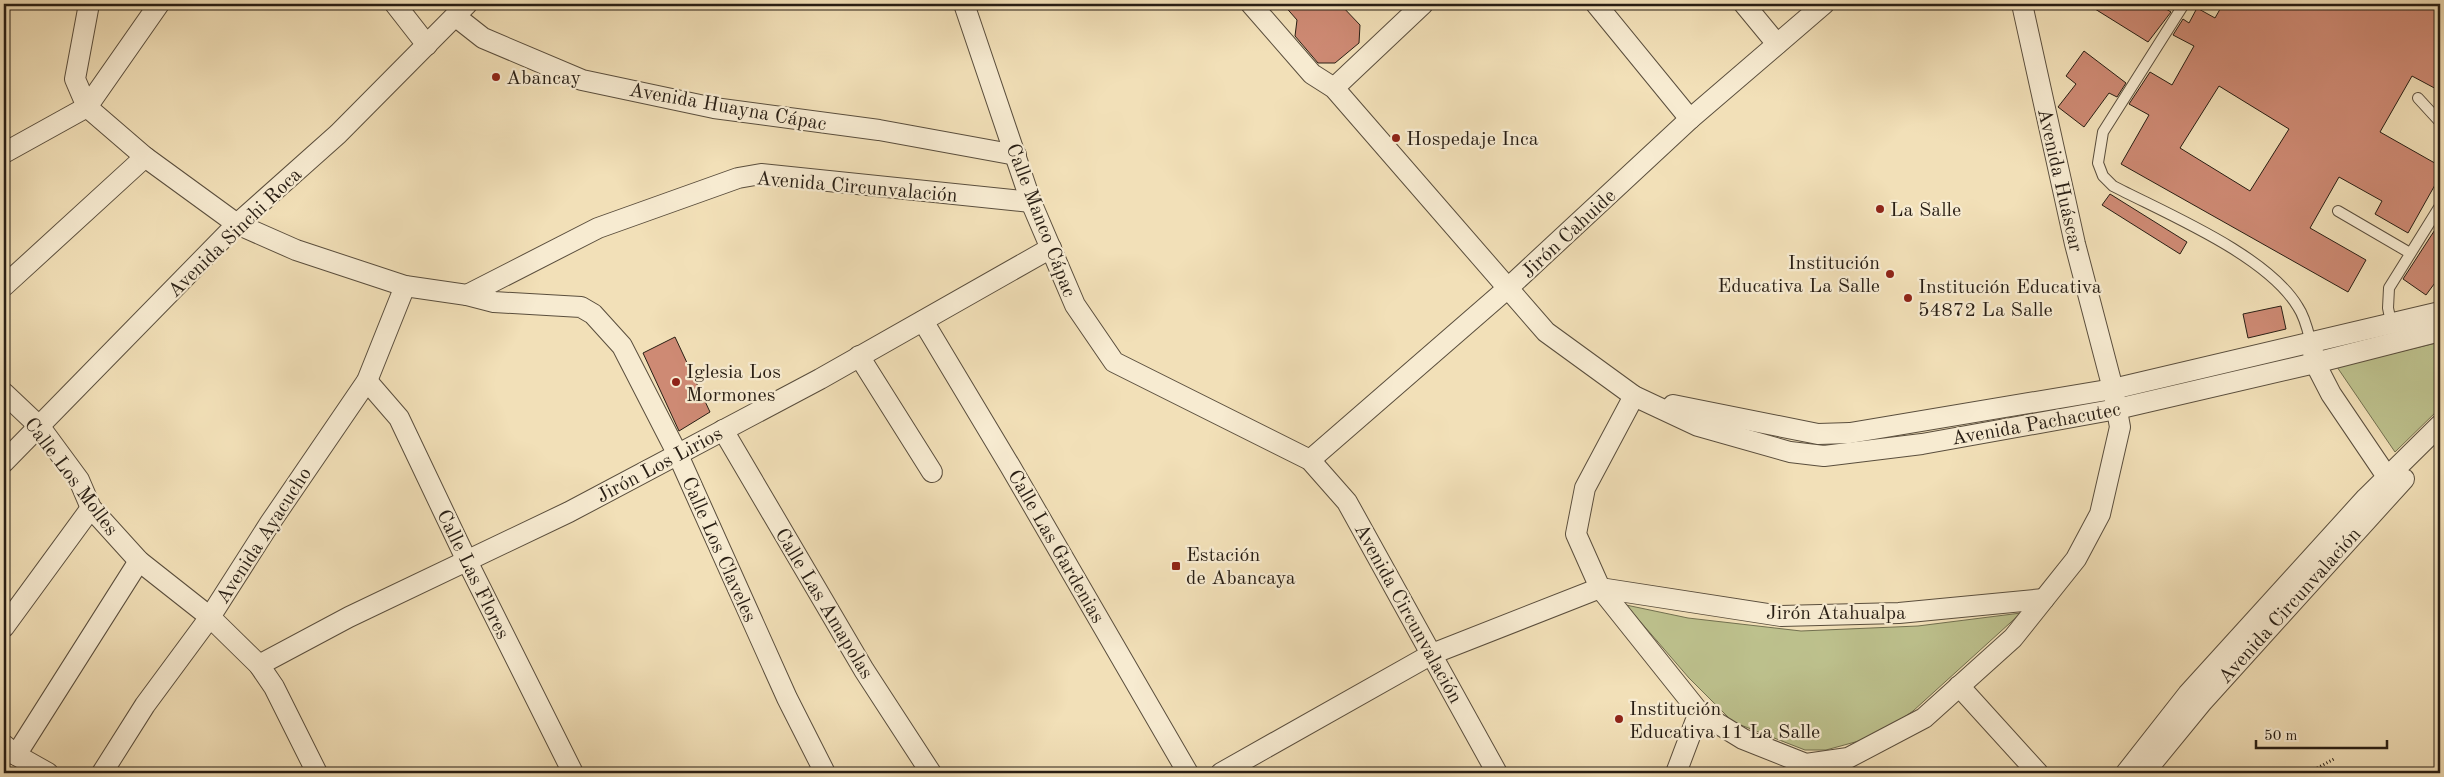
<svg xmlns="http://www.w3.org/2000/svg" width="2444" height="777" font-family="'Old Standard TT',serif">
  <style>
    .green { fill: #bdc18d; stroke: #727050 }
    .building { fill: #ce8a74; stroke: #281e14; fill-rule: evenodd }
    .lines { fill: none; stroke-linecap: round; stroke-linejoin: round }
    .service-casing { stroke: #5a4e3d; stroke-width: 12 }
    .minor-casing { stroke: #5a4e3d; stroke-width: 22 }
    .path { stroke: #281e14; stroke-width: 3; stroke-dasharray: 1 2.5; stroke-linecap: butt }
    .service { stroke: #f7ebd1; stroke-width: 10 }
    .minor { stroke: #f7ebd1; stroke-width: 20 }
    .poi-dot { fill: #8f2418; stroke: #f7ebd1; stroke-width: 2 }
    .labels { text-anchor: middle; stroke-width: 4.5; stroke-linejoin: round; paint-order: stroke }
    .poi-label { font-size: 20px; fill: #281e14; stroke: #f7ebd1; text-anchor: start }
    .street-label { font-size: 20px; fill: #281e14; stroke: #f7ebd1 }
  </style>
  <rect width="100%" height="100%" fill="#f2e0b8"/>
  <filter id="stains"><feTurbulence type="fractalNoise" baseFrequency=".004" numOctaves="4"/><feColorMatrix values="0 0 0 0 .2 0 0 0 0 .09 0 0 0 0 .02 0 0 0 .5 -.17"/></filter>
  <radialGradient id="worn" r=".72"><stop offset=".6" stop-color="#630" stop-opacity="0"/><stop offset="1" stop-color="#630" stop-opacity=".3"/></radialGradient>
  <g class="green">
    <polygon points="2440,342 2440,408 2395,452 2337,367"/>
    <polygon points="1626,605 1688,618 1801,631 1918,626 2021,613 1913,711 1877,736 1826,750 1805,750 1733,722 1689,678"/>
  </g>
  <g class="building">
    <polygon points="1283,4 1340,4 1360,25 1359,43 1335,63 1318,63 1295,36 1297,20"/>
    <polygon points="2087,4 2158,4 2171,12 2148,42"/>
    <path d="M 2223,4 L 2440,4 L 2440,91 L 2412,76 L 2380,132 L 2440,166 L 2440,176 L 2408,233 L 2375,214 L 2382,201 L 2339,177 L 2310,228 L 2366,260 L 2348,292 L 2121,164 L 2149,115 L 2129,104 L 2150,72 L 2172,85 L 2194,46 L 2173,35 L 2183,19 L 2189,23 L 2197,8 L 2215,18 ZM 2219,86 L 2289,129 L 2250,191 L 2180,148 Z"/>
    <polygon points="2084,51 2126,83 2117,97 2109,93 2084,127 2058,107 2076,84 2066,76"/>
    <polygon points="2110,194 2187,242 2180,254 2102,205"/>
    <polygon points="2440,222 2440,276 2426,295 2403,279"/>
    <polygon points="2281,306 2286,329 2248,338 2243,314"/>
    <polygon points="675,337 710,412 679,431 643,353"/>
  </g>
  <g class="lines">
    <defs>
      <g id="service">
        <path d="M 2184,4 L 2103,132 L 2098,163 L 2103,176 L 2113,186 C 2167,214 2267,255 2298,307 C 2305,317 2308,331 2311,343"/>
        <polyline points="2418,98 2440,122"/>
        <polyline points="2338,211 2410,253"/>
        <polyline points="2392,327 2388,308 2389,288 2440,206"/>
      </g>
      <g id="minor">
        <polyline points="89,4 75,79 87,107 145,157 237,224 296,250 405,286 467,295 598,228 738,178 761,174 1031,202"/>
        <polyline points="395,4 427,45"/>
        <polyline points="964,4 1031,202 1075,305 1114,362 1310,460 1347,502 1497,773"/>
        <polyline points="1251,4 1312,74 1334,88 1546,332 1634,396 1698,426 1790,452 1824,456 1922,444 2117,409 2315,363 2440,331"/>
        <polyline points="1596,4 1690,119"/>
        <polyline points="1744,4 1777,44"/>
        <polyline points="455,16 483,38 582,80 714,108 879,130 1016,155"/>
        <polyline points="1334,88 1423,4"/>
        <polyline points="4,153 87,107 159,4"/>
        <polyline points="4,286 145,157"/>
        <polyline points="467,295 494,302 581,307 593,314 622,346 678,455 787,698 825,773"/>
        <polyline points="923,321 1010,466 1188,773"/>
        <polyline points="2313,352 2315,363 2331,394 2394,487"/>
        <polyline points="859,356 932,472"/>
        <polyline points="367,381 399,418 467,561 573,773"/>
        <polyline points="4,393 40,427 79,480 91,508 139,561 210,617 259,665 274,687 317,773"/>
        <polyline points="1634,396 1585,488 1576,534 1600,588 1699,712 1743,739 1806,764 1848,758 1924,718 2013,638 2076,559 2100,514 2120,427 2113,389 2075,244 2022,4"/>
        <polyline points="1673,405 1818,434 1850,433 2113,389 2440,312"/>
        <polyline points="723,430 864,670 931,773"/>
        <polyline points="1310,460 1508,288 1690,119 1824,4"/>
        <polyline points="4,462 237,224 338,134 467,4"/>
        <polyline points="4,627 91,508"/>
        <polyline points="259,665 349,617 569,512 820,379 1051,248"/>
        <polyline points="1959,686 2038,773"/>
        <polyline points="4,745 16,755 48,773"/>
        <polyline points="16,755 139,561"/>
        <polyline points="102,773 145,705 210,617 270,523 367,381 405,286"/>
        <polyline points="1221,773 1432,654 1600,588 1781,616 1899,613 2044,599"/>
        <polyline points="1676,773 1699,712"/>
        <polyline points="2126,773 2188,694 2366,498 2440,425"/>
        <polyline points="2144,773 2203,701 2404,479"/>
      </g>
    </defs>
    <use href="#service" class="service-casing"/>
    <use href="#minor" class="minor-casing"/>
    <polyline class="path" points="2308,773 2334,759"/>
    <use href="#service" class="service"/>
    <use href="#minor" class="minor"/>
  </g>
  <g class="poi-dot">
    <circle cx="496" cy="77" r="5"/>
    <circle cx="1396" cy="138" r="5"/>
    <circle cx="1880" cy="209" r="5"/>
    <circle cx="1890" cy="274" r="5"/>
    <circle cx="1908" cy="298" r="5"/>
    <circle cx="676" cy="382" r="5"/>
    <rect x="1171" y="561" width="10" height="10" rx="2.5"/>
    <circle cx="1619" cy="719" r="5"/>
  </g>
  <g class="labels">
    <g class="poi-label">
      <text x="506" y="84">Abancay</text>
      <text x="1406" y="145">Hospedaje Inca</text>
      <text x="1890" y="216">La Salle</text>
      <text x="1880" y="269" text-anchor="end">Institución<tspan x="1880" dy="23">Educativa La Salle</tspan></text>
      <text x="1918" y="293">Institución Educativa<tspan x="1918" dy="23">54872 La Salle</tspan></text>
      <text x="686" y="378">Iglesia Los<tspan x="686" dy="23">Mormones</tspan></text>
      <text x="1186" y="561">Estación<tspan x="1186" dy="23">de Abancaya</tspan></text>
      <text x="1629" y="715">Institución<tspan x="1629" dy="23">Educativa 11 La Salle</tspan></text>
    </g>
    <g class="street-label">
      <text transform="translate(728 106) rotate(10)" y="7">Avenida Huayna Cápac</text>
      <text transform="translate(2061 180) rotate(77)" y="7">Avenida Huáscar</text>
      <text transform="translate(857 186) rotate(5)" y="7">Avenida Circunvalación</text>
      <text transform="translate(1042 220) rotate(69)" y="7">Calle Manco Cápac</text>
      <text transform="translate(234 232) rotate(-44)" y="7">Avenida Sinchi Roca</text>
      <text transform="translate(1568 233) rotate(-43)" y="7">Jirón Cahuide</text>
      <text transform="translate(2036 423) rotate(-10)" y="7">Avenida Pachacutec</text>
      <text transform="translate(659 464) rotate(-28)" y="7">Jirón Los Lirios</text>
      <text transform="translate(72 476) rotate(53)" y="7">Calle Los Molles</text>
      <text transform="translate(263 535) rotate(-57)" y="7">Avenida Ayacucho</text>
      <text transform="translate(1057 546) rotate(60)" y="7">Calle Las Gardenias</text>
      <text transform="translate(720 549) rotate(66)" y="7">Calle Los Claveles</text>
      <text transform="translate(474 574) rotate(64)" y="7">Calle Las Flores</text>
      <text transform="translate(825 603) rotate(59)" y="7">Calle Las Amapolas</text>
      <text transform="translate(2289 605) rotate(-48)" y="7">Avenida Circunvalación</text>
      <text x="1836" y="619">Jirón Atahualpa</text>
      <text transform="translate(1409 613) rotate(61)" y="7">Avenida Circunvalación</text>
    </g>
  </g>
  <rect width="2444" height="777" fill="none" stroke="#f2e0b8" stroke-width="20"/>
  <rect x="5" y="5" width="2434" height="767" fill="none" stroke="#281e14" stroke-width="2.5"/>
  <rect x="10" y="10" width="2424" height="757" fill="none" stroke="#281e14"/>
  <path d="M2256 740v8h131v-8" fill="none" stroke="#281e14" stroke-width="2.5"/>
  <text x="2264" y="740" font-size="15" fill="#281e14" stroke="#f7ebd1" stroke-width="4" paint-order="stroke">50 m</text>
  <rect width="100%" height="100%" filter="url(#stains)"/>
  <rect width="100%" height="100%" fill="url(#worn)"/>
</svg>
